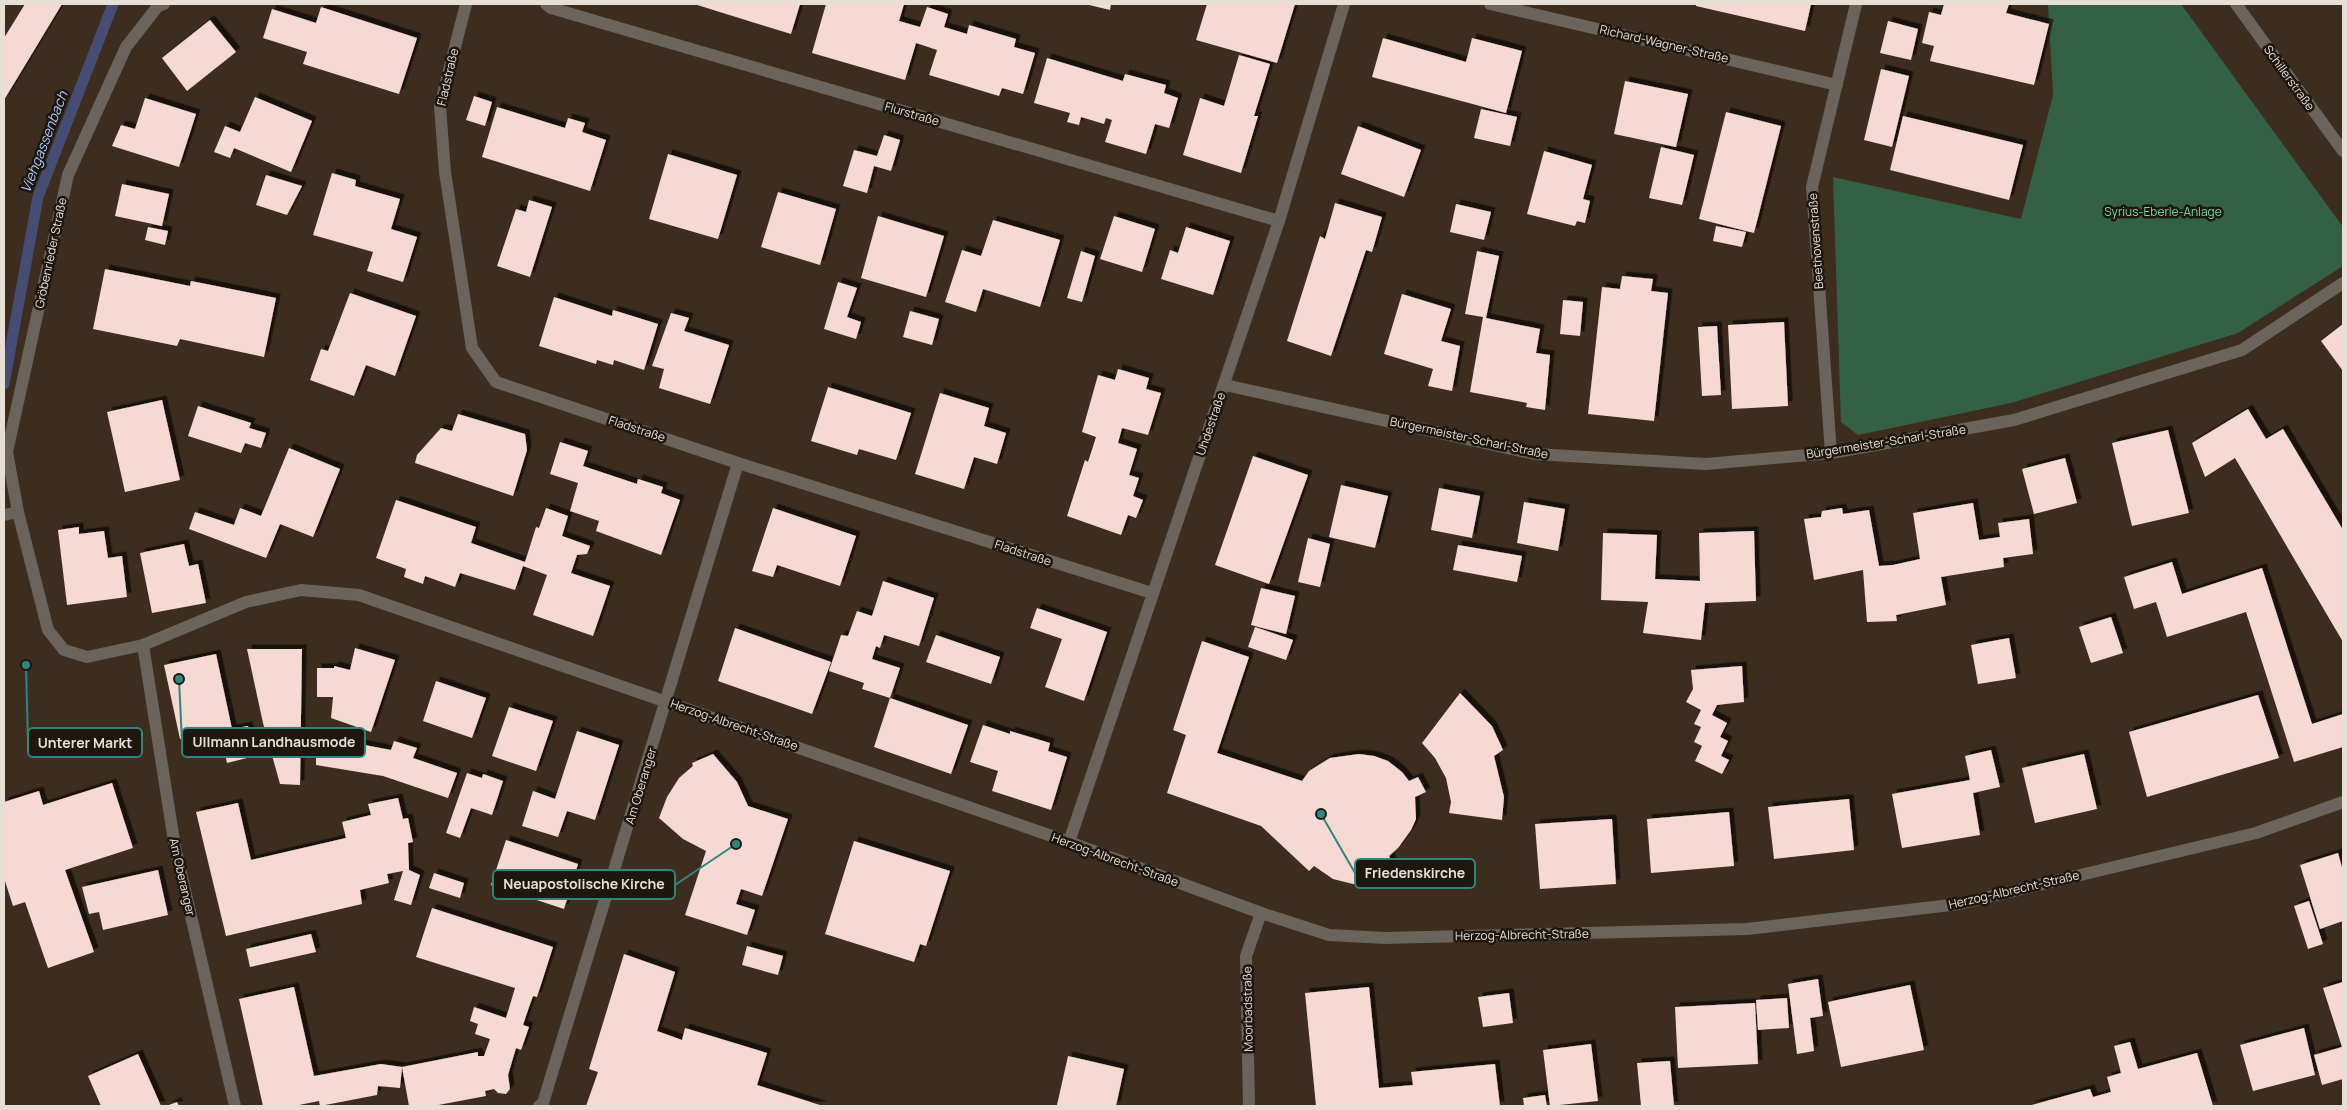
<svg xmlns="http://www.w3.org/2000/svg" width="2347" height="1110" font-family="Manrope,sans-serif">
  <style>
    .green { fill: #346145 }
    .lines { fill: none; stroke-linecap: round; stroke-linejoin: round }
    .stream { stroke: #454d75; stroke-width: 11 }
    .building { fill: #f5d9d2; filter: url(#shadow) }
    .minor { stroke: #6a645c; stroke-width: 12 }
    .tertiary { stroke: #6a645c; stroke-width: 12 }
    .labels { text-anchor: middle; stroke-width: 5; stroke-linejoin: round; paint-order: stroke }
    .street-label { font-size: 12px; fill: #e7ded4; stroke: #1e1710 }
    .park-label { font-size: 12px; fill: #6ddf9a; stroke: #1e1710 }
    .water-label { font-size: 14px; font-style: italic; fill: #a7c5fd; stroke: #1e1710 }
    .leader { fill: none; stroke: #2f867d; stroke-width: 2 }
    .callout-dot { fill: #2f867d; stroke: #1e1710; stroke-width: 2 }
    .callout { fill: #1e1710; stroke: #2f867d; stroke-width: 2 }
    .callout-label { font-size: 14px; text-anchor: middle; font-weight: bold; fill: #e7ded4 }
  </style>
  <defs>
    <filter id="shadow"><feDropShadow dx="4.5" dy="-4.5" stdDeviation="0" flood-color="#0009"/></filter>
  </defs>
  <rect width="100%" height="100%" fill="#3c2d1e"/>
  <polygon class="green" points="2048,4 2181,4 2343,227 2343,266 2238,333 2011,403 1858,435 1841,422 1833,177 2021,219 2053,95"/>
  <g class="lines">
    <polyline class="stream" points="4,384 38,197 113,4"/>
  </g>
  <g class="building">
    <polygon points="25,4 62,4 4,100 4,38"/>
    <polygon points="694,4 800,4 791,34"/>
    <polygon points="826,4 904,4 899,21 920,27 927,7 948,14 944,27 967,34 969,25 1016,39 1014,47 1035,53 1023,94 1002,88 999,96 929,75 937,50 916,43 905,80 812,53"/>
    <polygon points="1085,4 1111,4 1110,10"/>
    <polygon points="1207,4 1295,4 1277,63 1196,40"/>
    <polygon points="1696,4 1811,4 1805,31 1696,6"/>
    <polygon points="1944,4 2009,4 2006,13 2049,24 2034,85 1930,61 1934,46 1922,43 1929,12 1941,15"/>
    <polygon points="321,7 417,38 399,94 303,64 307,52 263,38 272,9 316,23"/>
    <polygon points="210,20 236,52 187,91 162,58"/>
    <polygon points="1888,21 1918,29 1911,60 1880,53"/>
    <polygon points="1383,38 1466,62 1472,38 1522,51 1506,113 1372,77"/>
    <polygon points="1239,55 1270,64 1254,116 1258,116 1241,173 1183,155 1200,98 1224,106"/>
    <polygon points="1047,58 1123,81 1125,74 1166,85 1164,93 1178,98 1169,128 1155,124 1146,154 1105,142 1112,120 1106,118 1104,124 1081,117 1079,125 1067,122 1070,113 1034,103"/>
    <polygon points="1881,69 1909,76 1892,147 1864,140"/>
    <polygon points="1625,81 1688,94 1676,147 1614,134"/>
    <polygon points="474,96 492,102 485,126 466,120"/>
    <polygon points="255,97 312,121 291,172 234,148 230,158 214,152 225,126 240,132"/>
    <polygon points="145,98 196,114 179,167 112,146 121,125 135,129"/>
    <polygon points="497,107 565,128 568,118 585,123 582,132 606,140 590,191 482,157"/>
    <polygon points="1481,109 1517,117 1510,146 1474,138"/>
    <polygon points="1726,112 1781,126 1754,233 1699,219"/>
    <polygon points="1903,116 2023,145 2009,200 1890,170"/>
    <polygon points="1358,126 1421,150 1404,197 1341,174"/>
    <polygon points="884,135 900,140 891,171 874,166 867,193 843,186 854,150 877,156"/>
    <polygon points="1661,147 1694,155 1682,205 1649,198"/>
    <polygon points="1544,151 1592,165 1583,199 1590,201 1585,223 1577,221 1575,226 1527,214"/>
    <polygon points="668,154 737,175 718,239 649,219"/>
    <polygon points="332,173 356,180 355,186 400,199 391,229 417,237 403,282 367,271 373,252 313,235"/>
    <polygon points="266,175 302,186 287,215 256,205"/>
    <polygon points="122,184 169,194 162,226 115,216"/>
    <polygon points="778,192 836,209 820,265 761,247"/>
    <polygon points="529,200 552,207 530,277 497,266 516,209 526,212"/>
    <polygon points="1335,203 1382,217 1372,252 1366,250 1331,356 1287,341 1320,236 1325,239"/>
    <polygon points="1456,204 1491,212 1484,240 1450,232"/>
    <polygon points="878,216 944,236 926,297 861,278"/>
    <polygon points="1114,216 1155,229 1142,272 1100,259"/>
    <polygon points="993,220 1060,240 1040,307 983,289 976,312 945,302 962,250 981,256"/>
    <polygon points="1716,226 1746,232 1742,247 1713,241"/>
    <polygon points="148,227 168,231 165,245 145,240"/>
    <polygon points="1186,227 1230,241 1213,295 1161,279 1170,250 1178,253"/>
    <polygon points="1081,251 1095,256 1082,302 1067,298"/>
    <polygon points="1477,251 1499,256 1486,318 1540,329 1536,353 1550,355 1545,410 1526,407 1527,403 1470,392 1483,317 1465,314"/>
    <polygon points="105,269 190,286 191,281 276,298 264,357 180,339 177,346 93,329"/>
    <polygon points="1622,276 1653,279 1651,291 1668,293 1654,421 1588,414 1602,287 1620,289"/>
    <polygon points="838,282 857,288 847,317 861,322 856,339 824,329"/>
    <polygon points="350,293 416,316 395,376 366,365 354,396 310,380 321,349 328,351"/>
    <polygon points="1402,294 1451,309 1441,341 1460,346 1452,391 1428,386 1433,369 1384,354"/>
    <polygon points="554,297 612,316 613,310 658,324 644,370 614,360 613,365 597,360 596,364 539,346"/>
    <polygon points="1563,300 1583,302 1580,336 1560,334"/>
    <polygon points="910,311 939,319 932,345 903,337"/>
    <polygon points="671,313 689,318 684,331 729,345 710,404 659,388 664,369 652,366"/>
    <polygon points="1784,322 1788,406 1732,409 1728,325"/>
    <polygon points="2343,324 2343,371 2321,341"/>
    <polygon points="1717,326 1721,395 1702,396 1698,327"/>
    <polygon points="1118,369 1149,378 1146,389 1161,393 1148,435 1122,428 1118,443 1137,449 1129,475 1139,478 1133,496 1143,500 1136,518 1128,515 1121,535 1067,516 1085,460 1088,462 1096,437 1082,432 1098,375 1115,380"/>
    <polygon points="828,387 911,413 896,460 859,449 857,455 811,441"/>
    <polygon points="940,393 989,408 984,426 1006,433 997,464 974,457 964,489 915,474"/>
    <polygon points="162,400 180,480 125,492 107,412"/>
    <polygon points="198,406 251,423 249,428 266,433 261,448 245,443 241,453 188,436"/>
    <polygon points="2248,409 2266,439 2283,429 2343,530 2343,642 2235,458 2205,477 2192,443"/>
    <polygon points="458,414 525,434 527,450 513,496 415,463 417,455 441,428 452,431"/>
    <polygon points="2168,430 2189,513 2132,526 2112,443"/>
    <polygon points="560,442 588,451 583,466 637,484 638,479 663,487 661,493 680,500 661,555 596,531 599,521 570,511 578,483 550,474"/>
    <polygon points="289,448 340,469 313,537 280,524 266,558 189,529 195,512 234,525 240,508 261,516"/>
    <polygon points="1253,456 1308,475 1269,584 1215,565"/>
    <polygon points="2065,458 2077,503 2034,514 2022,469"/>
    <polygon points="1341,485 1388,496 1375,548 1329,537"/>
    <polygon points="1439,488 1480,496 1472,538 1431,530"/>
    <polygon points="396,500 476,527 471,543 525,562 536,527 539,528 546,508 568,516 562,536 590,546 587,554 577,555 571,573 610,586 593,636 533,615 547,575 523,566 515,590 460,573 455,587 425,576 423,584 404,577 406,569 376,558"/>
    <polygon points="1524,502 1565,509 1558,551 1517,543"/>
    <polygon points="1973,503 1979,540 2000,537 1998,523 2029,519 2033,554 2003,558 2004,567 1941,577 1946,605 1896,615 1897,621 1867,622 1863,570 1814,580 1804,519 1821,517 1822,511 1842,508 1843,514 1869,510 1879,566 1893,565 1920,559 1913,513"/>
    <polygon points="773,508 856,536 840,586 777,565 773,577 752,571"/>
    <polygon points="79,527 79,534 104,531 108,558 122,556 127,597 67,605 58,530"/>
    <polygon points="1754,531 1756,601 1705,603 1701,640 1643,633 1648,602 1601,600 1603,533 1657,535 1655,579 1700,581 1699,533"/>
    <polygon points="1308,538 1330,544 1320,587 1298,582"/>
    <polygon points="184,544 189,566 198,564 206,603 152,613 140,553"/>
    <polygon points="1458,545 1522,556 1517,582 1453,570"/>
    <polygon points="2172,562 2182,594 2262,568 2312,724 2343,714 2343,747 2294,762 2246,612 2167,637 2156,602 2134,609 2124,577"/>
    <polygon points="883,581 934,598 919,646 884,635 880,648 876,646 872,659 900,668 890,698 862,689 864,683 829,671 841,635 848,636 857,611 872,616"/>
    <polygon points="1261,588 1295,596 1286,634 1251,625"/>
    <polygon points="1037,608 1107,632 1084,701 1045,687 1062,639 1030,628"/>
    <polygon points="2111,617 2123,653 2091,663 2079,627"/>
    <polygon points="1255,627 1293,640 1286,660 1248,647"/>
    <polygon points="735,628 831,662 812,714 718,681"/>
    <polygon points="936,635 1000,657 991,684 926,662"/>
    <polygon points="2009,638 2016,678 1978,684 1971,645"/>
    <polygon points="1202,641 1249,657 1217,753 1302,781 1309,771 1330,758 1359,754 1374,756 1388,761 1402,772 1409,781 1418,777 1426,792 1415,797 1416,819 1411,830 1398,848 1389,856 1400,878 1376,885 1361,886 1333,879 1314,866 1309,871 1261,826 1167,793 1186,735 1173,730"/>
    <polygon points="355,648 395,660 371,732 331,718 333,697 317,697 317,668 334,668 334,666 350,670"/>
    <polygon points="247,649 302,649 300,785 280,784 263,723"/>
    <polygon points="216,654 232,729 248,726 255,756 227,763 220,732 180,739 164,665"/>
    <polygon points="1742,666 1744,702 1717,705 1712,715 1727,723 1720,737 1728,741 1721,756 1729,760 1722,774 1695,761 1702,746 1694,742 1701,727 1694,724 1701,710 1686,702 1693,689 1691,670"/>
    <polygon points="436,681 486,698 472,738 423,721"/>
    <polygon points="1460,693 1492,726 1503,750 1494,756 1504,797 1502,820 1449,813 1451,802 1446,778 1435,758 1422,743"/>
    <polygon points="2258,695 2279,758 2147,797 2129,732"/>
    <polygon points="890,698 968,725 951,774 874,747"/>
    <polygon points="509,707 553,721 536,771 492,756"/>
    <polygon points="983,725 1010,734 1010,731 1050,743 1048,751 1067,757 1051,810 992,791 998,771 970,762"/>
    <polygon points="577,731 619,745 595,820 567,811 558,837 522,826 533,791 555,799"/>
    <polygon points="316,736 391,750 394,741 417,748 413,758 457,773 448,798 383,776 316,765"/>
    <polygon points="1991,750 2000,787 1973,793 1980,835 1902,848 1892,794 1970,780 1965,756"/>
    <polygon points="713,754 737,782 748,806 788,819 762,896 741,889 736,904 755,910 747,935 685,915 706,851 683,839 659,818 667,797 679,778 693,766 692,763"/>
    <polygon points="2084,754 2097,809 2035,823 2022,768"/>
    <polygon points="467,773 482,778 483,774 503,781 492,815 471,808 460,838 446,833"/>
    <polygon points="112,783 133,848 65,870 94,952 48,968 25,902 13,906 4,878 4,802 39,791 43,805"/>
    <polygon points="398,798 403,819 408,818 413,842 408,843 409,870 420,875 411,905 394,900 403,871 387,874 389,883 360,890 362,904 226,936 196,812 238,803 251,860 346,838 342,822 371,815 368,804"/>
    <polygon points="1849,799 1854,850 1774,859 1768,807"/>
    <polygon points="1729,812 1734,866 1651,873 1647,819"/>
    <polygon points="1612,819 1616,884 1540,889 1535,824"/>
    <polygon points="506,840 578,864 564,909 491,885"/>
    <polygon points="854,841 950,871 926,946 920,944 914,962 825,934"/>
    <polygon points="2338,853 2343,871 2343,921 2320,929 2300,865"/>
    <polygon points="158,870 168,915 103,930 99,912 89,914 82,887"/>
    <polygon points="434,873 464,883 460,898 429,888"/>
    <polygon points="2309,901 2323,944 2308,949 2294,906"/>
    <polygon points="432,908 553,947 537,997 533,996 528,1010 523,1025 529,1027 521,1050 516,1048 508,1075 510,1089 506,1094 498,1093 494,1089 485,1091 486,1096 433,1106 409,1106 402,1067 478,1052 478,1056 484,1056 490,1039 475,1034 478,1024 470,1021 474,1007 506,1018 515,988 416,957"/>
    <polygon points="311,934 316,952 250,967 246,949"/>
    <polygon points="747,946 783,956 778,975 742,965"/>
    <polygon points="624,954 675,972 657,1031 682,1040 685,1028 767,1053 757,1085 823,1106 586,1106 598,1072 589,1069"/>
    <polygon points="1818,979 1823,1016 1810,1018 1814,1051 1797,1054 1788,984"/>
    <polygon points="2343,982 2343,1079 2322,1085 2314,1055 2342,1047 2323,988"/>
    <polygon points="1910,985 1924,1050 1841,1067 1828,1002"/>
    <polygon points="294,987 314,1076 381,1064 402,1067 400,1088 378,1086 377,1095 320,1106 319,1101 294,1106 263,1106 239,999"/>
    <polygon points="1369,987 1379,1088 1413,1085 1411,1072 1495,1064 1500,1106 1316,1106 1305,993"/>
    <polygon points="1509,993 1513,1023 1483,1027 1478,997"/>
    <polygon points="1787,998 1789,1028 1758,1030 1756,1000"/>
    <polygon points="1755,1003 1758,1064 1678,1068 1675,1007"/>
    <polygon points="2304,1028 2315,1075 2253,1091 2240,1045"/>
    <polygon points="2130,1042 2138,1069 2197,1053 2213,1106 2028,1106 2090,1089 2093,1097 2111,1092 2107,1077 2121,1073 2114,1046"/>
    <polygon points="1591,1044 1598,1101 1550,1106 1543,1050"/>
    <polygon points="138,1054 161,1106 101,1106 88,1076"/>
    <polygon points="1068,1056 1124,1069 1116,1106 1057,1105"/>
    <polygon points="1670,1061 1674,1106 1641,1106 1637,1063"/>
    <polygon points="1545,1095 1547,1106 1524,1106 1523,1098"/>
    <polygon points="177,1102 179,1106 166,1106"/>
  </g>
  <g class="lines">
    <g class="minor">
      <polyline points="164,4 158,6 126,47 68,175 7,452 18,512 48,630 64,650 87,657 143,645 246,602 301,590 359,595 1069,842 1261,913 1329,935 1385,938 1747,929 1959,904 2256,833 2343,802"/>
      <polyline points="466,4 440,106 445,172 472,348 496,382 738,463 1152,593"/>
      <polyline points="546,4 551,8 1279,221"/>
      <polyline points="1490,4 1837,85"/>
      <polyline points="1225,385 1535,454 1706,464 1831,453 2014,420 2242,350 2343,283"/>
      <polyline points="1831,453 1812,187 1856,4"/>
      <polyline points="4,515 18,512"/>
      <polyline points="143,645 175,847 235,1106"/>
      <polyline points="1069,842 1279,221 1344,4"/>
      <polyline points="539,1106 543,1103 738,463"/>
      <polyline points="1249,1106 1246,956 1261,913"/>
    </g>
    <polyline class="tertiary" points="2236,4 2343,151"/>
  </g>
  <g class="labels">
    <g class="street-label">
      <text transform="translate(1664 44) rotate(13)" y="4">Richard-Wagner-Straße</text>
      <text transform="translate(448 77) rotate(-77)" y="4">Fladstraße</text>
      <text transform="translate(2289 78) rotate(54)" y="4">Schillerstraße</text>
      <text transform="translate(912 114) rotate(16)" y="4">Flurstraße</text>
      <text transform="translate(1816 241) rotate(-94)" y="4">Beethovenstraße</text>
      <text transform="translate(51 253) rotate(-78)" y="4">Gröbenrieder Straße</text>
      <text transform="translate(1211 424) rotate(-71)" y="4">Uhdestraße</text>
      <text transform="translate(637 429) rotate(18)" y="4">Fladstraße</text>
      <text transform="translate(1469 438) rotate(12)" y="4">Bürgermeister-Scharl-Straße</text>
      <text transform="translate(1886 442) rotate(-9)" y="4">Bürgermeister-Scharl-Straße</text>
      <text transform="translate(1023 553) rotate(18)" y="4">Fladstraße</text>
      <text transform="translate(734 725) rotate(19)" y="4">Herzog-Albrecht-Straße</text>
      <text transform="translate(641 786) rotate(-73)" y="4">Am Oberanger</text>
      <text transform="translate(1115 860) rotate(20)" y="4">Herzog-Albrecht-Straße</text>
      <text transform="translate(182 877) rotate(77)" y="4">Am Oberanger</text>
      <text transform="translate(2014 890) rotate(-13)" y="4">Herzog-Albrecht-Straße</text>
      <text transform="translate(1522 935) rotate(-1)" y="4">Herzog-Albrecht-Straße</text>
      <text transform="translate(1248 1009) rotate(-91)" y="4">Moorbadstraße</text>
    </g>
    <g class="park-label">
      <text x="2163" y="216">Syrius-Eberle-Anlage</text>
    </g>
    <g class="water-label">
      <text transform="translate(44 142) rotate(-69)" y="5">Viehgassenbach</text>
    </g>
  </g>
  <path class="leader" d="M179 679L182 742M26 665L28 743M1321 814L1355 873M736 844L675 885"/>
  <g class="callout-dot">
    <circle cx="179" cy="679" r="5"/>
    <circle cx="26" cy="665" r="5"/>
    <circle cx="1321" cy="814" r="5"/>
    <circle cx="736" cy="844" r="5"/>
  </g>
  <g class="callout">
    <rect x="182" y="728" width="183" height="29" rx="5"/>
    <rect x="28" y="728" width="114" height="29" rx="5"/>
    <rect x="1355" y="859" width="120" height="29" rx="5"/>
    <rect x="493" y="870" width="182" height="29" rx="5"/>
  </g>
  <g class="callout-label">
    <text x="274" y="747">Ullmann Landhausmode</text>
    <text x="85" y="748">Unterer Markt</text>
    <text x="1415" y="878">Friedenskirche</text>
    <text x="584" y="889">Neuapostolische Kirche</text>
  </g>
  <rect width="2347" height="1110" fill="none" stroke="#e7ded4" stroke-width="10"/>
</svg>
